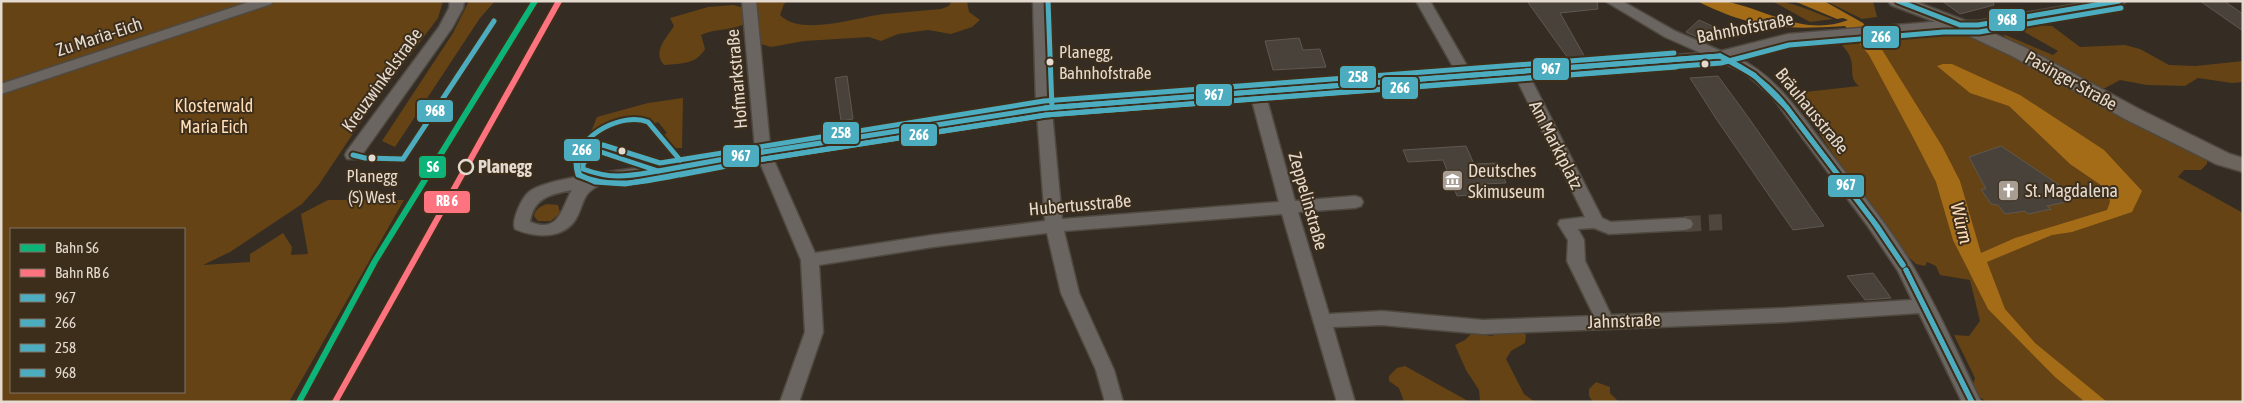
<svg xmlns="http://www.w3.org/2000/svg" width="2244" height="403" font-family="'Asap Condensed',sans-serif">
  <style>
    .green { fill: #654315; fill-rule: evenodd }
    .water { fill: #a56c18 }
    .building { fill: #49423a; stroke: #5f5850 }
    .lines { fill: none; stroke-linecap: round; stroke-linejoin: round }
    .minor-tunnel { stroke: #4f473d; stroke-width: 16; stroke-dasharray: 16 8; stroke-linecap: butt }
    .minor-casing { stroke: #4f4940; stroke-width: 3 }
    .major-casing { stroke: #4f4940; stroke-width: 3 }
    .minor { fill: #6a6560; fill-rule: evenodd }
    .major { fill: #6b655e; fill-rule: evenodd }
    .bus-1-casing { stroke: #3d2e1b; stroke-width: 9 }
    .bus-2-casing { stroke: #3d2e1b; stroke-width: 9 }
    .bus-3-casing { stroke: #3d2e1b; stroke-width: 9 }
    .bus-4-casing { stroke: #3d2e1b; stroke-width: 9 }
    .bus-1 { stroke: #4dadc0; stroke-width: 5 }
    .bus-2 { stroke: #4dadc0; stroke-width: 5 }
    .bus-3 { stroke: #4dadc0; stroke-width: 5 }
    .bus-4 { stroke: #4dadc0; stroke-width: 5 }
    .rail-1-casing { stroke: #3d2e1b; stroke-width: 10 }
    .rail-2-casing { stroke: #3d2e1b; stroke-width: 10 }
    .rail-1 { stroke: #0db479; stroke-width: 6 }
    .rail-2 { stroke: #fd737f; stroke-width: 6 }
    .bus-dot { fill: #e4dacf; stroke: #3d2e1b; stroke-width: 2 }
    .stop-dot { fill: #3d2e1b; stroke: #e4dacf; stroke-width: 2.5 }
    .labels { text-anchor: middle; stroke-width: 4; stroke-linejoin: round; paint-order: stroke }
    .bus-label { font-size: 17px; fill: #e4dacf; stroke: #3d2e1b; text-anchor: start }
    .street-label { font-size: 18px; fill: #e4dacf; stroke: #3d2e1b }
    .park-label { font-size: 18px; fill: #feddb7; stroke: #3d2e1b }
    .stop-label { font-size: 18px; font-weight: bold; fill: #e4dacf; stroke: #3d2e1b; text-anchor: start }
    .poi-label { font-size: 18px; fill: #e4dacf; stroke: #3d2e1b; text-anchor: start }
    .water-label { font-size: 19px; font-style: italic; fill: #fddbb6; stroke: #3d2e1b }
    .line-badge { stroke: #3d2e1b; stroke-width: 2 }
    .badge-label { font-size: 14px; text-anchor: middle; font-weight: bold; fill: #fff }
  </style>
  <rect width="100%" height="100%" fill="#352d23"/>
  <g class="green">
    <path d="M 1,1 L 443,1 L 438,18 L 372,105 L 318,186 L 302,204 L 230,252 L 203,265 L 250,262 L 250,254 L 283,233 L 292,247 L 291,255 L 308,254 L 301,214 L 328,200 L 404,200 L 289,402 L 1,402 ZM 11,229 L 184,229 L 184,392 L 11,392 Z"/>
    <polygon points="469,1 495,1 480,18 395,147 382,141 453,33"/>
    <path d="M 754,1 L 788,1 L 784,4 L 780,15 C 801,37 857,17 884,14 C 903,12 922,11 941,9 L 949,6 L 952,1 L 967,1 L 969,12 L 980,20 L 972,27 L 951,34 L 928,30 L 898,34 L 881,41 L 869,37 L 804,41 L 771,47 L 761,44 L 759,42 Z"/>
    <path d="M 1772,1 C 1792,1 1814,13 1833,19 L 1810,22 Z"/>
    <polygon points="1826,1 1873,1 1877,17 1862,19"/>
    <path d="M 733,5 L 744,8 L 746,23 C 732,31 716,28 701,35 L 705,49 C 695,65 682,63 664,65 C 652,51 666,39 674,26 L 670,18 L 708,7 Z"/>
    <polygon points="2033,25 2052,26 2080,47 2125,45 2140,49 2169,65 2196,66 2243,61 2243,82 2232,83 2198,78 2185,86 2147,85 2120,80 2105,88 2095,90 2011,45 2003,34 2053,55 2058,51 2021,30"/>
    <path d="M 1964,34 L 2016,56 L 2200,153 L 2198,155 L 2207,160 L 2207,164 L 2201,170 L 2184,170 L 2178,177 L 2243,213 L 2243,402 L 1987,402 L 1975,394 L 1973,384 L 1975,378 L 1954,335 L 1969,336 L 1980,321 L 1970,280 L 1940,275 L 1936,266 L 1927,262 L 1925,266 L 1916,264 L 1895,244 L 1819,133 L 1823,131 L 1796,93 L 1859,86 C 1849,78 1854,71 1851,60 C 1850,54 1844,48 1841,43 C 1880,31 1923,35 1964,34 Z"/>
    <polygon points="683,98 682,148 674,148 663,135 667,133 658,122 653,124 648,120 622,122 608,126 598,133 581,157 597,117 648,103"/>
    <path d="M 547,204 L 558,205 L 560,213 L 551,221 L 538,221 L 534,216 C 535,209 541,206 547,204 Z"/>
    <polygon points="1519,330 1526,335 1525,343 1511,351 1506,359 1524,394 1535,402 1404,402 1399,388 1389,381 1389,376 1397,368 1405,366 1468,401 1480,401 1479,390 1466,370 1455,345 1465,340 1474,331 1490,336"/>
    <polygon points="1596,382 1610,387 1610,393 1619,402 1593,402 1589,396 1589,389"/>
  </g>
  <path class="water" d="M 1697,1 C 1706,1 1716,0 1724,1 C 1766,9 1804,37 1848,20 L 1843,18 L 1837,19 L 1794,1 L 1824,1 L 1863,23 L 1876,40 L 1942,146 L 1960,181 L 1981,253 L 2015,238 L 2107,210 L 2110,202 L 2108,190 L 2070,164 L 2009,106 L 1970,93 L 1937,66 L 1943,64 L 1952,64 L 2020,95 L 2104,150 L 2142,191 L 2132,212 L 2072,232 L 2052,235 L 1987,262 L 2005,309 L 2035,343 L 2107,402 L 2085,402 L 2055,377 L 1988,309 L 1953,240 L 1936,182 L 1915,141 L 1869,55 L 1845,26 C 1784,30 1753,29 1697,1 Z"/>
  <g class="building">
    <polygon points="1527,1 1597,1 1598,9 1560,13 1586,59 1570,61"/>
    <polygon points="1942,1 1993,1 1994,5 1960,14"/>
    <polygon points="2200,1 2224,1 2243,14 2243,31"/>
    <polygon points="1699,20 1721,30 1708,42 1686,32"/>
    <polygon points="1299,38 1303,50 1320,49 1326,67 1273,70 1265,41"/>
    <polygon points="847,76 853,119 841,121 835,78"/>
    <polygon points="1718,76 1748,117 1824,226 1793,230 1717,120 1690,78"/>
    <polygon points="1466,146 1474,164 1498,163 1506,183 1482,184 1486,194 1457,196 1443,160 1408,162 1403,150"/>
    <polygon points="2001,146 2065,189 2057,193 2066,202 2047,206 2051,209 2028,214 2025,211 2005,214 1998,205 1991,204 1981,189 1986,189 1969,157"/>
    <polygon points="1873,273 1891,298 1865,300 1847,276"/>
  </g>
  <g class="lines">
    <polyline class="minor-tunnel" points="1685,224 1722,222"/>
    <defs>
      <g id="minor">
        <polygon points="252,1 273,1 271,4 1,94 1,84"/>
        <polygon points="450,1 464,1 463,8 452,28 359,159 347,159 345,155 347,151 439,27 449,8"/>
        <path d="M 742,1 L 756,1 L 770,146 L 1036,104 L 1033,1 L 1047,1 L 1051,103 L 1456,72 L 1416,1 L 1430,1 L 1470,71 L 1511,67 L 1513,63 L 1523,63 L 1525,66 L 1701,53 L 1665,37 L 1605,1 L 1622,1 L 1675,31 L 1721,51 L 1788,34 L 1944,21 L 1978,21 L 2094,1 L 2127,1 L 2120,5 L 1978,29 L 1944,29 L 1788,42 L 1734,56 C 1775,74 1799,112 1825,146 C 1854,184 1887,223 1912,265 C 1938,308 1958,355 1981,402 L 1962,402 L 1919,313 L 1785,322 L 1483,334 L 1382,325 L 1333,327 L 1355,402 L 1337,402 L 1282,214 L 1064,231 L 1079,293 L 1114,370 L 1123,402 L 1105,402 L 1096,370 L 1061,293 L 1047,233 L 933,247 L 819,265 L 823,332 L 799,402 L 780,402 L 805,332 L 801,260 L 758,158 C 728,164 698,170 668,175 C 648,179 617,177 600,185 C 583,193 585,200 578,215 C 567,239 537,239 515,229 C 511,221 522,197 529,192 C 548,176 639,169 668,164 C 697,160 726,154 755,148 ZM 1719,61 L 1745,73 L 1773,98 L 1867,225 L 1898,271 L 1912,300 L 1785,308 L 1611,315 L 1585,261 L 1584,240 L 1578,229 L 1594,228 L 1609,234 L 1685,230 L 1691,228 L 1693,224 L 1691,220 L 1685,218 L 1611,222 L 1602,218 L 1529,75 ZM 1515,76 L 1585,217 L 1560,220 L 1558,224 L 1568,240 L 1567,261 L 1594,316 L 1483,320 L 1382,311 L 1329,314 L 1298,212 L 1355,208 L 1361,206 L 1363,202 L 1361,198 L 1355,196 L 1295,201 L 1266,96 ZM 1251,97 L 1279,202 L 1062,219 L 1052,112 ZM 1037,114 L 1045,221 L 933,235 L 815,253 L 772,156 ZM 572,190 C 561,208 560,234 530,222 C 533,198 551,194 572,190 Z"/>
      </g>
      <polygon id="major" points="1888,1 1914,1 1966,21 2026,48 2139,109 2230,154 2243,158 2243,172 2216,164 2125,119 2012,56 1954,29 1891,5"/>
    </defs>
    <use href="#minor" class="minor-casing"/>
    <use href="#major" class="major-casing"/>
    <use href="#minor" class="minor"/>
    <use href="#major" class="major"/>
    <defs>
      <g id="bus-1">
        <path d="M 1720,56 C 1747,69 1769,84 1787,108"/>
        <polyline points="1720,56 1754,75 1787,108"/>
        <polyline points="1045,108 1720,56"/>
        <polyline points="1045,108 1720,56"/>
        <polyline points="1787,108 1877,226 1903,265"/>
        <polyline points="1787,108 1873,221 1903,265"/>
        <path d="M 601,152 L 658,171 C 628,176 613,180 583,169 L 583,164 L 590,154 Z"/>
        <polygon points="763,152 659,171 658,171"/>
        <polyline points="763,152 1045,108"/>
        <polyline points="1906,270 1972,402"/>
        <polyline points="1906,270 1972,402"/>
      </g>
      <g id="bus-2">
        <path d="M 678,175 C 644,182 611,189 578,175 C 577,172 576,167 576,163 C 579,134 623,112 648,122 L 680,160"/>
        <polyline points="680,175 764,159 1046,115 1721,63 1789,45 1944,32 1979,32 2121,8"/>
      </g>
      <g id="bus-3">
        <polyline points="1048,1 1052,108"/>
        <path d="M 1674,53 L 1044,101 L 660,163 L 603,145 L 585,149 C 579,158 575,165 580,175 L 595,182 L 625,184 L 764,159 L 1046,115 L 1676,67"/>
      </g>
      <g id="bus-4">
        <polyline points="1898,1 1960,25 1978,25 2119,1"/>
        <polyline points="353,155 365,158 403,159 494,21"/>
      </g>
    </defs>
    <use href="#bus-1" class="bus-1-casing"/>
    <use href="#bus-2" class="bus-2-casing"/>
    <use href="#bus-3" class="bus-3-casing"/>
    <use href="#bus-4" class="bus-4-casing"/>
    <use href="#bus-1" class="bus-1"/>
    <use href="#bus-2" class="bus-2"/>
    <use href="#bus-3" class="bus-3"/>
    <use href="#bus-4" class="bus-4"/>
    <defs>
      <polyline id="rail-1" points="299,402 375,261 535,1"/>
      <polyline id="rail-2" points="335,402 559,1"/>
    </defs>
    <use href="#rail-1" class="rail-1-casing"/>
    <use href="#rail-2" class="rail-2-casing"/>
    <use href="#rail-1" class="rail-1"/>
    <use href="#rail-2" class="rail-2"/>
  </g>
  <defs>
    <symbol id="museum-square" viewBox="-11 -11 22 22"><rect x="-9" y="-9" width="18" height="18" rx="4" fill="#a79d93" stroke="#3d2e1b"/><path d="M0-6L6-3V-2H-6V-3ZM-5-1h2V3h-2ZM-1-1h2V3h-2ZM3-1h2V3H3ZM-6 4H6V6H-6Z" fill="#fff"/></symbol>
    <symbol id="church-square" viewBox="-11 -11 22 22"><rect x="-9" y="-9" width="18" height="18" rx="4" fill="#a79d93" stroke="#3d2e1b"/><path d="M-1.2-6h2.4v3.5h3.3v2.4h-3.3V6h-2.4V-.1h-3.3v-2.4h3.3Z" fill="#fff"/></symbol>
  </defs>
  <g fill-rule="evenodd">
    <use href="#museum-square" x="1440" y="168" width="25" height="25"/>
    <use href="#church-square" x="1996" y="178" width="25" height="25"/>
  </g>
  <g class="bus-dot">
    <circle cx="1050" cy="62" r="4.5"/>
    <circle cx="1705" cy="64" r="4.5"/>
    <circle cx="622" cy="151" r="4.5"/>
    <circle cx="372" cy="158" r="4.5"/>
  </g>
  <circle class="stop-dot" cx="466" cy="167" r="7"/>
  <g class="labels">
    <g class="bus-label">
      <text x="1059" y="58">Planegg,<tspan x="1059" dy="21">Bahnhofstraße</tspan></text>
      <text x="372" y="182" text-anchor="middle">Planegg<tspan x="372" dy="21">(S) West</tspan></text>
    </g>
    <g class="street-label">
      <text transform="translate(1745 28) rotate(-11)" y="6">Bahnhofstraße</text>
      <text transform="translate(99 37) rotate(-18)" y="6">Zu Maria-Eich</text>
      <text transform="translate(737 79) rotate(-95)" y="6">Hofmarkstraße</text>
      <text transform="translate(382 80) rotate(-54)" y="6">Kreuzwinkelstraße</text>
      <text transform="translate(2071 81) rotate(29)" y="6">Pasinger Straße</text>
      <text transform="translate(1812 111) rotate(51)" y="6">Bräuhausstraße</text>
      <text transform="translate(1556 145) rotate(63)" y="6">Am Marktplatz</text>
      <text transform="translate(1308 201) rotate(74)" y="6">Zeppelinstraße</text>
      <text transform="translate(1080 205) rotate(-5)" y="6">Hubertusstraße</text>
      <text transform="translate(1624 321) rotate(-2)" y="6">Jahnstraße</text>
    </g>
    <g class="park-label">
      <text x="214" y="112">Klosterwald<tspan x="214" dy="21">Maria Eich</tspan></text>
    </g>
    <g class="stop-label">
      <text x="478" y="173">Planegg</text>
    </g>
    <g class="poi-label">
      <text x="1468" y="177">Deutsches<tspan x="1468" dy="21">Skimuseum</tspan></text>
      <text x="2025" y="197">St. Magdalena</text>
    </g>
    <g class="water-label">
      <text transform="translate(1962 223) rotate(76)" y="7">Würm</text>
    </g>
  </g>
  <g class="line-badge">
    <rect x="1988" y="8" width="38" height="24" rx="5" fill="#4dadc0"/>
    <rect x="1862" y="25" width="38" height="24" rx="5" fill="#4dadc0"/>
    <rect x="1532" y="57" width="38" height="24" rx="5" fill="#4dadc0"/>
    <rect x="1339" y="65" width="38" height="24" rx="5" fill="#4dadc0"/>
    <rect x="1381" y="76" width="38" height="24" rx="5" fill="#4dadc0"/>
    <rect x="1195" y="83" width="38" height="24" rx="5" fill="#4dadc0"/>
    <rect x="416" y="99" width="38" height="24" rx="5" fill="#4dadc0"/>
    <rect x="822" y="121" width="38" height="24" rx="5" fill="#4dadc0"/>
    <rect x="900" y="123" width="38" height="24" rx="5" fill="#4dadc0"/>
    <rect x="563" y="138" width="38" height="24" rx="5" fill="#4dadc0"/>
    <rect x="722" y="144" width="38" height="24" rx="5" fill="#4dadc0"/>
    <rect x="418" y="155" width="29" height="24" rx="5" fill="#0db479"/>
    <rect x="1827" y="174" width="38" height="24" rx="5" fill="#4dadc0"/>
    <rect x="423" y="190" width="48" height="24" rx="5" fill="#fd737f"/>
  </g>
  <g class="badge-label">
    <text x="2007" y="25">968</text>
    <text x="1881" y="42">266</text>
    <text x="1551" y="74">967</text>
    <text x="1358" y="82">258</text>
    <text x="1400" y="93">266</text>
    <text x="1214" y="100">967</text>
    <text x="435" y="116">968</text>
    <text x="841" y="138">258</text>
    <text x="919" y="140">266</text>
    <text x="582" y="155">266</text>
    <text x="741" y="161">967</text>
    <text x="433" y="172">S6</text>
    <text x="1846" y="190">967</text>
    <text x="447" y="206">RB 6</text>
  </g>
  <rect width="2244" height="403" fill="none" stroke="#e4dacf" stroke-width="5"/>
  <rect x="10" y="228" width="175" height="165" fill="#3d2e1b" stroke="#807363"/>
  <rect x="20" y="244" width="25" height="8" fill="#0db479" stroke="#807363"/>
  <text x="55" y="253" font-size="15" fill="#e4dacf">Bahn S6</text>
  <rect x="20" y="269" width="25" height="8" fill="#fd737f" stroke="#807363"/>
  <text x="55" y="278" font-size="15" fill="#e4dacf">Bahn RB 6</text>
  <rect x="20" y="294" width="25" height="8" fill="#4dadc0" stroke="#807363"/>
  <text x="55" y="303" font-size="15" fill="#e4dacf">967</text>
  <rect x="20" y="319" width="25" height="8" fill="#4dadc0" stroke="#807363"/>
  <text x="55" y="328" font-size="15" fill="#e4dacf">266</text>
  <rect x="20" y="344" width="25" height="8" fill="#4dadc0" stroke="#807363"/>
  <text x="55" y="353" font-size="15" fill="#e4dacf">258</text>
  <rect x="20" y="369" width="25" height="8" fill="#4dadc0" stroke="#807363"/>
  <text x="55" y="378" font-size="15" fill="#e4dacf">968</text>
</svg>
